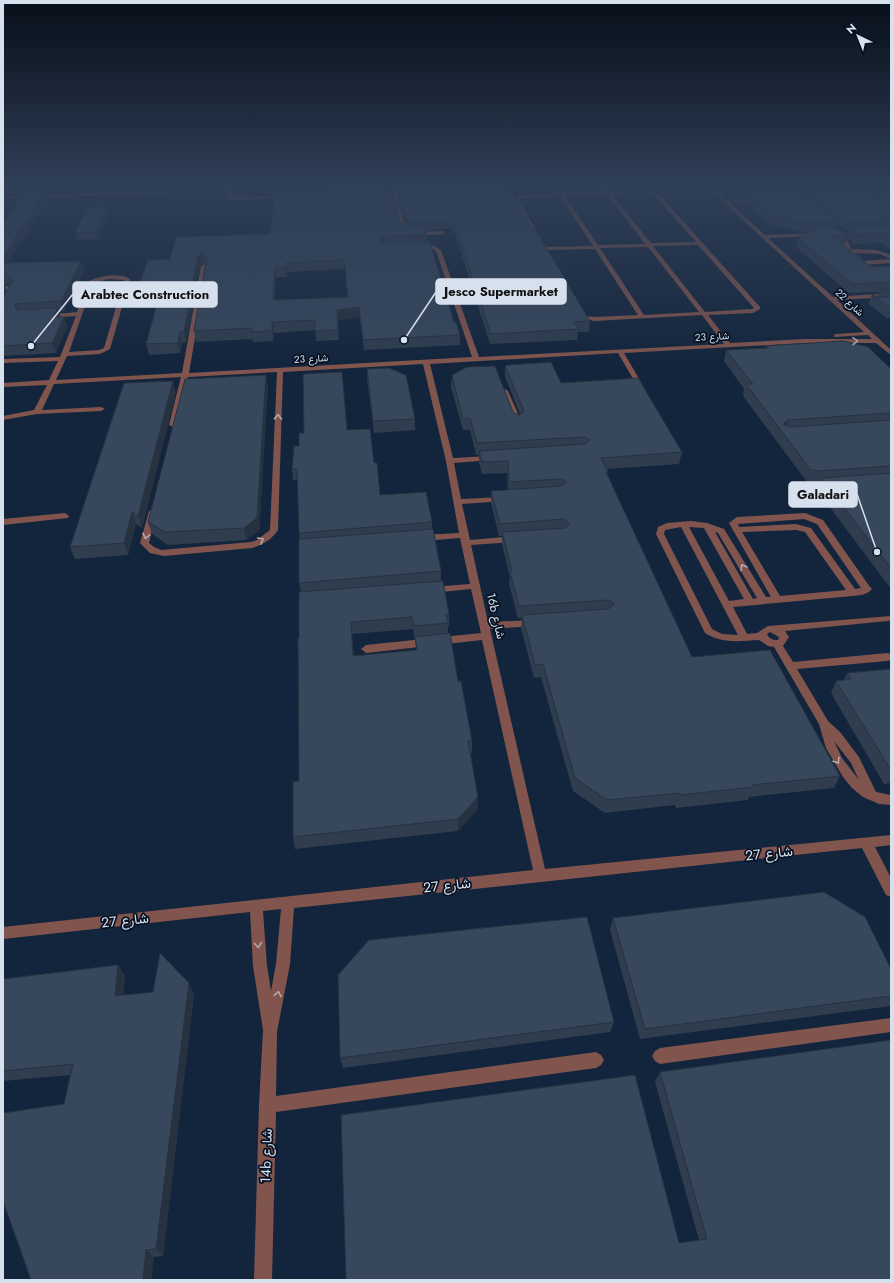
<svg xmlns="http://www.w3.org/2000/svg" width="894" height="1283" font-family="Jost,Vazirmatn,sans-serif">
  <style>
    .built { fill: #13253c }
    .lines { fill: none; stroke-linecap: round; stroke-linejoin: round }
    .minor { fill: #81554d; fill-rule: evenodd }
    .wall { fill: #2f3d4f; fill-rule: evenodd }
    .shaded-wall { fill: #263240 }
    .building { fill: #37475c; stroke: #263240; fill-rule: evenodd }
    .oneway { stroke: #b5a8ad }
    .labels { text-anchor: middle; stroke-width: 3.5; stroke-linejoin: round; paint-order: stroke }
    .far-street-label { font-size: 10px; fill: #d7e0ed; stroke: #051223 }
    .street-label { font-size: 12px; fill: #d7e0ed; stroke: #051223 }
    .near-street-label { font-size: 14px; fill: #d7e0ed; stroke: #051223 }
    .leader { fill: none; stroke: #d7e0ed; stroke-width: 1.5 }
    .callout-dot { fill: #d7e0ed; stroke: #051223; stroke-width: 1.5 }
    .callout { fill: #d7e0ed; stroke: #d7e0ed; stroke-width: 1.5 }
    .callout-label { font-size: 13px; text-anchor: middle; font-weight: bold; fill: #111 }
  </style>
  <rect width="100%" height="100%" fill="#0d1b2d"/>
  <rect class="built" x="3" y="185" width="888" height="1095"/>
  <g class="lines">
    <g class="minor">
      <polygon points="61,185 89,185 87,186 17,189 15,188"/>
      <polygon points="322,185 354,185 352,186 232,191 231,197 289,196 287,198 232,200 227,197 227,191 3,199 3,197"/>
      <polygon points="390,185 394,185 406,229 417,232 442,231 444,232 444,234 417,236 402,231"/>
      <path d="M 600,185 L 604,185 L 609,191 L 643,190 L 658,193 L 760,307 L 760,309 L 753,313 L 708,315 L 730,343 L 805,339 L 872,339 L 868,335 L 834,337 L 834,335 L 836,334 L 864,332 L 705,185 L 709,185 L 727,201 L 762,199 L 760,201 L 730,203 L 765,235 L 817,233 L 817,235 L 815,236 L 768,238 L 833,297 L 891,293 L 891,297 L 837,300 L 891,350 L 891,355 L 876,343 L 805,343 L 624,353 L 645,389 L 642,391 L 639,389 L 618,353 L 430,364 L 453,458 L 492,456 L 496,458 L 492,460 L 454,463 L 461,499 L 504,497 L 508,499 L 504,501 L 462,504 L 470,540 L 515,536 L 519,539 L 515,542 L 471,545 L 488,622 L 534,620 L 539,623 L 534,626 L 490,629 L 545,869 L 891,835 L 891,845 L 875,847 L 891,878 L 891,897 L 886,895 L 862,848 L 294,908 L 290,964 L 277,1032 L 276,1096 L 596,1052 L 601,1055 L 604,1060 L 601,1065 L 596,1068 L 276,1112 L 272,1280 L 254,1280 L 259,1105 L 263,1030 L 253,966 L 250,912 L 3,939 L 3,927 L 533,870 L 482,640 L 366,653 L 361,649 L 366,645 L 481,633 L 471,589 L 432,593 L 427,590 L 432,587 L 470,584 L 460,538 L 423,541 L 419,538 L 423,535 L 459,533 L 446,461 L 423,364 L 283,372 L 278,530 C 272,539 263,545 252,548 L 164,556 L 150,553 L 140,543 L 149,511 L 152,510 L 156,513 L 149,543 L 154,547 L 161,550 L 251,542 L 257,540 L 270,530 L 277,372 L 188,377 L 177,425 L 173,427 L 169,425 L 181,377 L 54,384 L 42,410 L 101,407 L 105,409 L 101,411 L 37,414 L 3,420 L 3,416 L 34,410 L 47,385 L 3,387 L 3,383 L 49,380 L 58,361 L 3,363 L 3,359 L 60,357 L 76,316 L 48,318 L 46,317 L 46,315 L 77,312 L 89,281 C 100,276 119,272 130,279 L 110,349 L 100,354 L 67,356 L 56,380 L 182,373 L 201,266 L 204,264 L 207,266 L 189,373 L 472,357 L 436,251 L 431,249 L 415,248 L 415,246 L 417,245 L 432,245 L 441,250 L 479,357 L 724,344 L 702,315 L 594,321 L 582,318 L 515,201 L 519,196 L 605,191 ZM 643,192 L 654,195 L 696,242 L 651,243 L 611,194 ZM 607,194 L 645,244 L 598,245 L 565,196 ZM 560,196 L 593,246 L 546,247 L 519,201 L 521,198 ZM 698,245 L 754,308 L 752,309 L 705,312 L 653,246 ZM 648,247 L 699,312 L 644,315 L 600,248 ZM 595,249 L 638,315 L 594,317 L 586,316 L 548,250 ZM 109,279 L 124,280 L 104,348 L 99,350 L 69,352 L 93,283 ZM 281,909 L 276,964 L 271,991 L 267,966 L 263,911 Z"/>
      <path d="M 833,232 C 842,232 849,241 851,249 L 876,250 L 891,255 L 891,259 L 880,254 L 855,253 L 861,258 L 856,259 C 846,250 845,243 833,234 Z"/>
      <polygon points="891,259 891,263 864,265 861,263 864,261"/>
      <polygon points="3,285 12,287 15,290 6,306 3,308 3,301 9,290 3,289"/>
      <polygon points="505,389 508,391 522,423 521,425 515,425 514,423 502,391"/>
      <polygon points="832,483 836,485 835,487 810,489 806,487 810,485"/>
      <polygon points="65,513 69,516 68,518 3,525 3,519"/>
      <path d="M 805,513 L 823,520 L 870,587 L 872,589 C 867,595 860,595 853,596 L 733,607 L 747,634 L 757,633 L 768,626 L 891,616 L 891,620 L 888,621 L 785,631 L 789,637 L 783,646 L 793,662 L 887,653 L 891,654 L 891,660 L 887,661 L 797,669 L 828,721 L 840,732 L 859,757 L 876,792 L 891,795 L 891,805 L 879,804 L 863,797 L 852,788 L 843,777 L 826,748 L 819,724 L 774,647 L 768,646 L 759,640 C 740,641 722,644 705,633 L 656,534 L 658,527 L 667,523 L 691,521 L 707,523 L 724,529 L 766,597 L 771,597 L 729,523 L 737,517 ZM 804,519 L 817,524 L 861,588 L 855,589 L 811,528 L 796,524 L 739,527 L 738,524 ZM 681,527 L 738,635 L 722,634 L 712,629 L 664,534 L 665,530 ZM 689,527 L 704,528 L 744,599 L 729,601 ZM 796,530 L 805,532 L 846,590 L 780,596 L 742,532 ZM 715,532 L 718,533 L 757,598 L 753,599 ZM 770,632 L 779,637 L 778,640 C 773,640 769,639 767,634 ZM 834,741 L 851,763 L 859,780 L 842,758 Z"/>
      <polygon points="891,1018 891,1032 660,1064 655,1061 652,1056 655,1051 660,1048"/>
    </g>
  </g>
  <g class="wall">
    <polygon points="27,185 54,185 27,186"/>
    <polygon points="80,185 169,185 89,188 80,188"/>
    <polygon points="189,185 224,185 224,187 190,188"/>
    <path d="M 325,185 L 400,223 L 406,225 L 394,185 L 508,185 L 532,229 L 590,321 L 589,332 L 578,332 L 577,340 L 490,344 L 453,228 L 426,230 L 427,235 L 427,242 L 454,322 L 460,335 L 460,345 L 364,350 L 360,317 L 338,320 L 339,340 L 316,341 L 315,330 L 274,333 L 273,341 L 253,342 L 252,339 L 196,342 L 194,331 L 205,264 L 203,263 L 200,266 L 186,342 L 182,343 L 180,353 L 149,355 L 146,344 L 156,308 L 137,308 L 134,299 L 170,259 L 270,234 L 326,188 ZM 345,269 L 348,297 L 275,300 L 276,277 L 286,277 L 287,272 Z"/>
    <path d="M 727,185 L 891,185 L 891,250 L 881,243 L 852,244 L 851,240 L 847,237 L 845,244 L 842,244 L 871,267 L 891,266 L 891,318 L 886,318 L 869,304 L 872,294 L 877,296 L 878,292 L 849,293 L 796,247 L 798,238 L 807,232 L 801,232 L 769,224 L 746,204 L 748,198 L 742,199 ZM 852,187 L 857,190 L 851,191 ZM 793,190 L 797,193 L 792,193 ZM 864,192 L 870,192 L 869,196 ZM 803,195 L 810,195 L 809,199 ZM 837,224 L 844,230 L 848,230 L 846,234 L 836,228 Z"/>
    <polygon points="223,188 224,193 224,198 188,200 187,196"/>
    <path d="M 46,190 L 48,199 L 8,263 L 81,261 L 84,271 L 64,311 L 59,312 L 60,317 L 64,317 L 67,327 L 56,353 L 3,356 L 3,224 ZM 4,284 L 10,285 L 7,291 Z"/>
    <polygon points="109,213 98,239 77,240 75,233"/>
    <polygon points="766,346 891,369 891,589 817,490 819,483 812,483 810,482 807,482 743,396 744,389 724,361 726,350 766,348"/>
    <polygon points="505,366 561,383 682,452 679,464 607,469 608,472 607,474 692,657 840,776 834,788 749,797 748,800 676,808 675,805 605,813 573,791 541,677 534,678 521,628 522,618 518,618 509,584 510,578 502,544 502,536 499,536 491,503 491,491 508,490 507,473 482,474 479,463 479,455 476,455 470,430 463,430 451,387 452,375 518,415 520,414 505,377"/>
    <polygon points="367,369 415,419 415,430 374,433 367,380"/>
    <polygon points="268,386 259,531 246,540 168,545 152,534 148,522"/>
    <polygon points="176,392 142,528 136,524 128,555 75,559 70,547"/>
    <path d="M 347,430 L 374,463 L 380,495 L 432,522 L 432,529 L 441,571 L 441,581 L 449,614 L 449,626 L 448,626 L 448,633 L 472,741 L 472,753 L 470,753 L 478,809 L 458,831 L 295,849 L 293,837 L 299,781 L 299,638 L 301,592 L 299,583 L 300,538 L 299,533 L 298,480 L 293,480 L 292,469 L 299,446 ZM 413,629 L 414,638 L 415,638 L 416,650 L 354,656 L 352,634 Z"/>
    <polygon points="891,669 891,783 884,784 831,693 836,681 844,680 847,673"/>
    <polygon points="613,918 891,969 891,1006 640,1039 610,930"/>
    <polygon points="118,965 125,976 123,995 194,994 163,1256 154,1257 151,1280 64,1104 70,1075 3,1081 3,979"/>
    <polygon points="614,1022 610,1032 343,1068 340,1058"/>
    <polygon points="660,1072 891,1280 679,1243 699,1240 655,1082"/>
  </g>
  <g class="shaded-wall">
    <polygon points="46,190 48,199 3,272 3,257"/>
    <polygon points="108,206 109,213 98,239 96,232"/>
    <polygon points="384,236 385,246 380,240"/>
    <polygon points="201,253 203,263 200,266 186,342 184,332 198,256"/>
    <polygon points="81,261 84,271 64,311 61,301"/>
    <polygon points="286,263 287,272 286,277 285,267"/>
    <polygon points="275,268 276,277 275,310 273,300"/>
    <polygon points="3,281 7,291 3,298"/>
    <polygon points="16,304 20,314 19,319 15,306"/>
    <polygon points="359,307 360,317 338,320 339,340 337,310"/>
    <polygon points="58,308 61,318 53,317"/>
    <polygon points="64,317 67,327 56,353 52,343"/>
    <polygon points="272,322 274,333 273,341 272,331"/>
    <polygon points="180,332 182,343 180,353 178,343"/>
    <polygon points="266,375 268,386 259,531 246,540 244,528"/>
    <polygon points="173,381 176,392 142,528 138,516"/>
    <polygon points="788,420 785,432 783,424"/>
    <polygon points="132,512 136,524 128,555 124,543"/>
    <polygon points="478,797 478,809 458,831 458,819"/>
    <polygon points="118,965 125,976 122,1007 115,996"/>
    <polygon points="189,983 194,994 163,1256 156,1249"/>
    <polygon points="146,1250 154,1257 151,1280 143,1280"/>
  </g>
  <g class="building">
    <path d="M 325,185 L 390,185 L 400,223 L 416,228 L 425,228 L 427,235 L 384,236 L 380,240 L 385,243 L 430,242 L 454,322 L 456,322 L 460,335 L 363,340 L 359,307 L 337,310 L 338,330 L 315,331 L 315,320 L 272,322 L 272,331 L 251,332 L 252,328 L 194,331 L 207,257 L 201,253 L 198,256 L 184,332 L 180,332 L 178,343 L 146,344 L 159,297 L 134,299 L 148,260 L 170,259 L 176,237 L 270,234 L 275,192 L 323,190 L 326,188 ZM 344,260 L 348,297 L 273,300 L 275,268 L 285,267 L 286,263 Z"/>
    <polygon points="397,185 508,185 532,229 535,229 590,321 574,322 578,329 491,334 453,219 417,222 407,219"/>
    <polygon points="737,185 790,185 793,187 743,190"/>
    <polygon points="799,185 846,185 803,187"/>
    <polygon points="223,188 223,193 187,196 188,189"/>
    <polygon points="891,188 891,203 871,190"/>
    <polygon points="46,190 3,257 3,224 26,191"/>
    <polygon points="860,190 891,209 891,219 847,222 810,193"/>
    <polygon points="800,193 838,221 803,223 771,215 748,195"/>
    <polygon points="108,206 96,232 75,233 88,207"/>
    <polygon points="891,226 891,239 884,234 855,235 854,231 848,227"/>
    <polygon points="837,228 848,235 832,236 871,267 891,266 891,282 852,284 798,238 812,229"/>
    <polygon points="81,261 61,301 16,304 15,306 16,309 18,310 58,308 53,317 64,317 52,343 3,346 3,297 13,281 10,276 3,274 3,263"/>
    <polygon points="879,289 891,289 891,291"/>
    <polygon points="872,294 877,297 891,297 891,308 890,308"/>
    <polygon points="843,341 868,347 891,369 891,413 788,420 783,424 789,427 891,420 891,466 816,471 815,470 811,470 746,384 753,384 726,350 768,348 766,346"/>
    <polygon points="551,362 561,383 638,378 682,452 601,458 608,472 606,472 692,657 770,650 840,776 752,785 753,787 680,795 679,793 607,800 575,778 543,664 535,665 522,615 608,609 615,604 608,600 519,606 510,572 512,571 502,532 565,528 570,524 564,519 500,524 491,491 561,486 567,482 561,479 509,482 508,461 482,462 479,451 585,444 590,440 584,437 477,443 470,418 463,419 452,375 467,367 495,366 513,412 518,415 523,413 524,411 505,366 508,365"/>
    <polygon points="389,368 406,375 415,419 373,421 367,369"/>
    <polygon points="342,372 347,430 370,429 374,463 377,463 380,495 426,492 432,522 299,533 297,469 292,469 294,446 299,446 299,433 304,433 303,374"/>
    <polygon points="266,375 257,518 244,528 165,532 148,522 185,379"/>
    <polygon points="173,381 138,516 132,512 124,543 70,547 124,383"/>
    <polygon points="891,473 891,568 821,478"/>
    <polygon points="433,529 441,571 299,583 299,538 301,539"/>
    <polygon points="443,581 449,614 446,614 448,623 414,626 412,617 351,622 353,656 417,650 415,637 450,633 458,682 461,681 472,741 468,741 478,797 458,819 293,837 293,782 299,781 298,638 299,638 299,592"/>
    <polygon points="891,669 891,770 836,681 851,679 847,673"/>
    <polygon points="824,892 865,917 891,969 891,996 645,1029 613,918"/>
    <polygon points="587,917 614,1022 340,1058 338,975 369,940"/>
    <polygon points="160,953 189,983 156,1249 146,1250 143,1280 31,1280 3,1201 3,1113 64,1104 73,1064 3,1071 3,979 118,965 115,996 153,992"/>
    <polygon points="891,1040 891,1280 346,1280 341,1115 635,1075 679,1243 707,1239 660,1072"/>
  </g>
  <defs><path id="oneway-chevron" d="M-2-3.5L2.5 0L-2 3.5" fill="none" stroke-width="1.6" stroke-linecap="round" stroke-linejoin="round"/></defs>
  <g class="oneway">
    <use href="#oneway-chevron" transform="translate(855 341) rotate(-1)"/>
    <use href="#oneway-chevron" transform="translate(278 417) rotate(-88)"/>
    <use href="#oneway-chevron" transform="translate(146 536) rotate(103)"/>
    <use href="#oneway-chevron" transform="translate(261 540) rotate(-30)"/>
    <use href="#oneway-chevron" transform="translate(743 567) rotate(-120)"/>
    <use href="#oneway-chevron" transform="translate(837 761) rotate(57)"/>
    <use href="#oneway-chevron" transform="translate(258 945) rotate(85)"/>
    <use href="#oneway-chevron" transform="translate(278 994) rotate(-80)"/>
  </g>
  <linearGradient id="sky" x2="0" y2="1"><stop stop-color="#070f19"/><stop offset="0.51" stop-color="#2f3f57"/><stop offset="1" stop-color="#2f3f57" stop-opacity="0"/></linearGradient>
  <rect width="894" height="364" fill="url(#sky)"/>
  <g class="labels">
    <g class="far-street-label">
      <text transform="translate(850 302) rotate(43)" y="4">شارع 22</text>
      <text transform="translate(712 336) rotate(-3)" y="4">شارع 23</text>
      <text transform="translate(311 358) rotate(-3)" y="4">شارع 23</text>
    </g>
    <g class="street-label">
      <text transform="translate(496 616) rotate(77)" y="4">16b شارع</text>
    </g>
    <g class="near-street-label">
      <text transform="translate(769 853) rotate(-6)" y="5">شارع 27</text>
      <text transform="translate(447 885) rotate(-6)" y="5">شارع 27</text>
      <text transform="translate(125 920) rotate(-6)" y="5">شارع 27</text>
      <text transform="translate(266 1156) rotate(-88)" y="5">14b شارع</text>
    </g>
  </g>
  <path class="leader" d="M404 340L436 292M31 346L73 294M877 552L857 494"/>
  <g class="callout-dot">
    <circle cx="404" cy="340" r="4"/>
    <circle cx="31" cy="346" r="4"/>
    <circle cx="877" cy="552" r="4"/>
  </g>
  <g class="callout">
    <rect x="436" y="279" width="130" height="25" rx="4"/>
    <rect x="73" y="282" width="144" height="25" rx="4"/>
    <rect x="789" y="482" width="68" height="25" rx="4"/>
  </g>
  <g class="callout-label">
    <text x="501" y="296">Jesco Supermarket</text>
    <text x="145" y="299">Arabtec Construction</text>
    <text x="823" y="499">Galadari</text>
  </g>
  <rect width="894" height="1283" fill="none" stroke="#d7e0ed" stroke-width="8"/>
  <g transform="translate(858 36) rotate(317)" stroke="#051223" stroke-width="3" paint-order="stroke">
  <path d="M0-3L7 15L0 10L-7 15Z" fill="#d7e0ed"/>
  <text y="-6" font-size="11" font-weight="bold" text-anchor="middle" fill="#d7e0ed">N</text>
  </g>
</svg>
